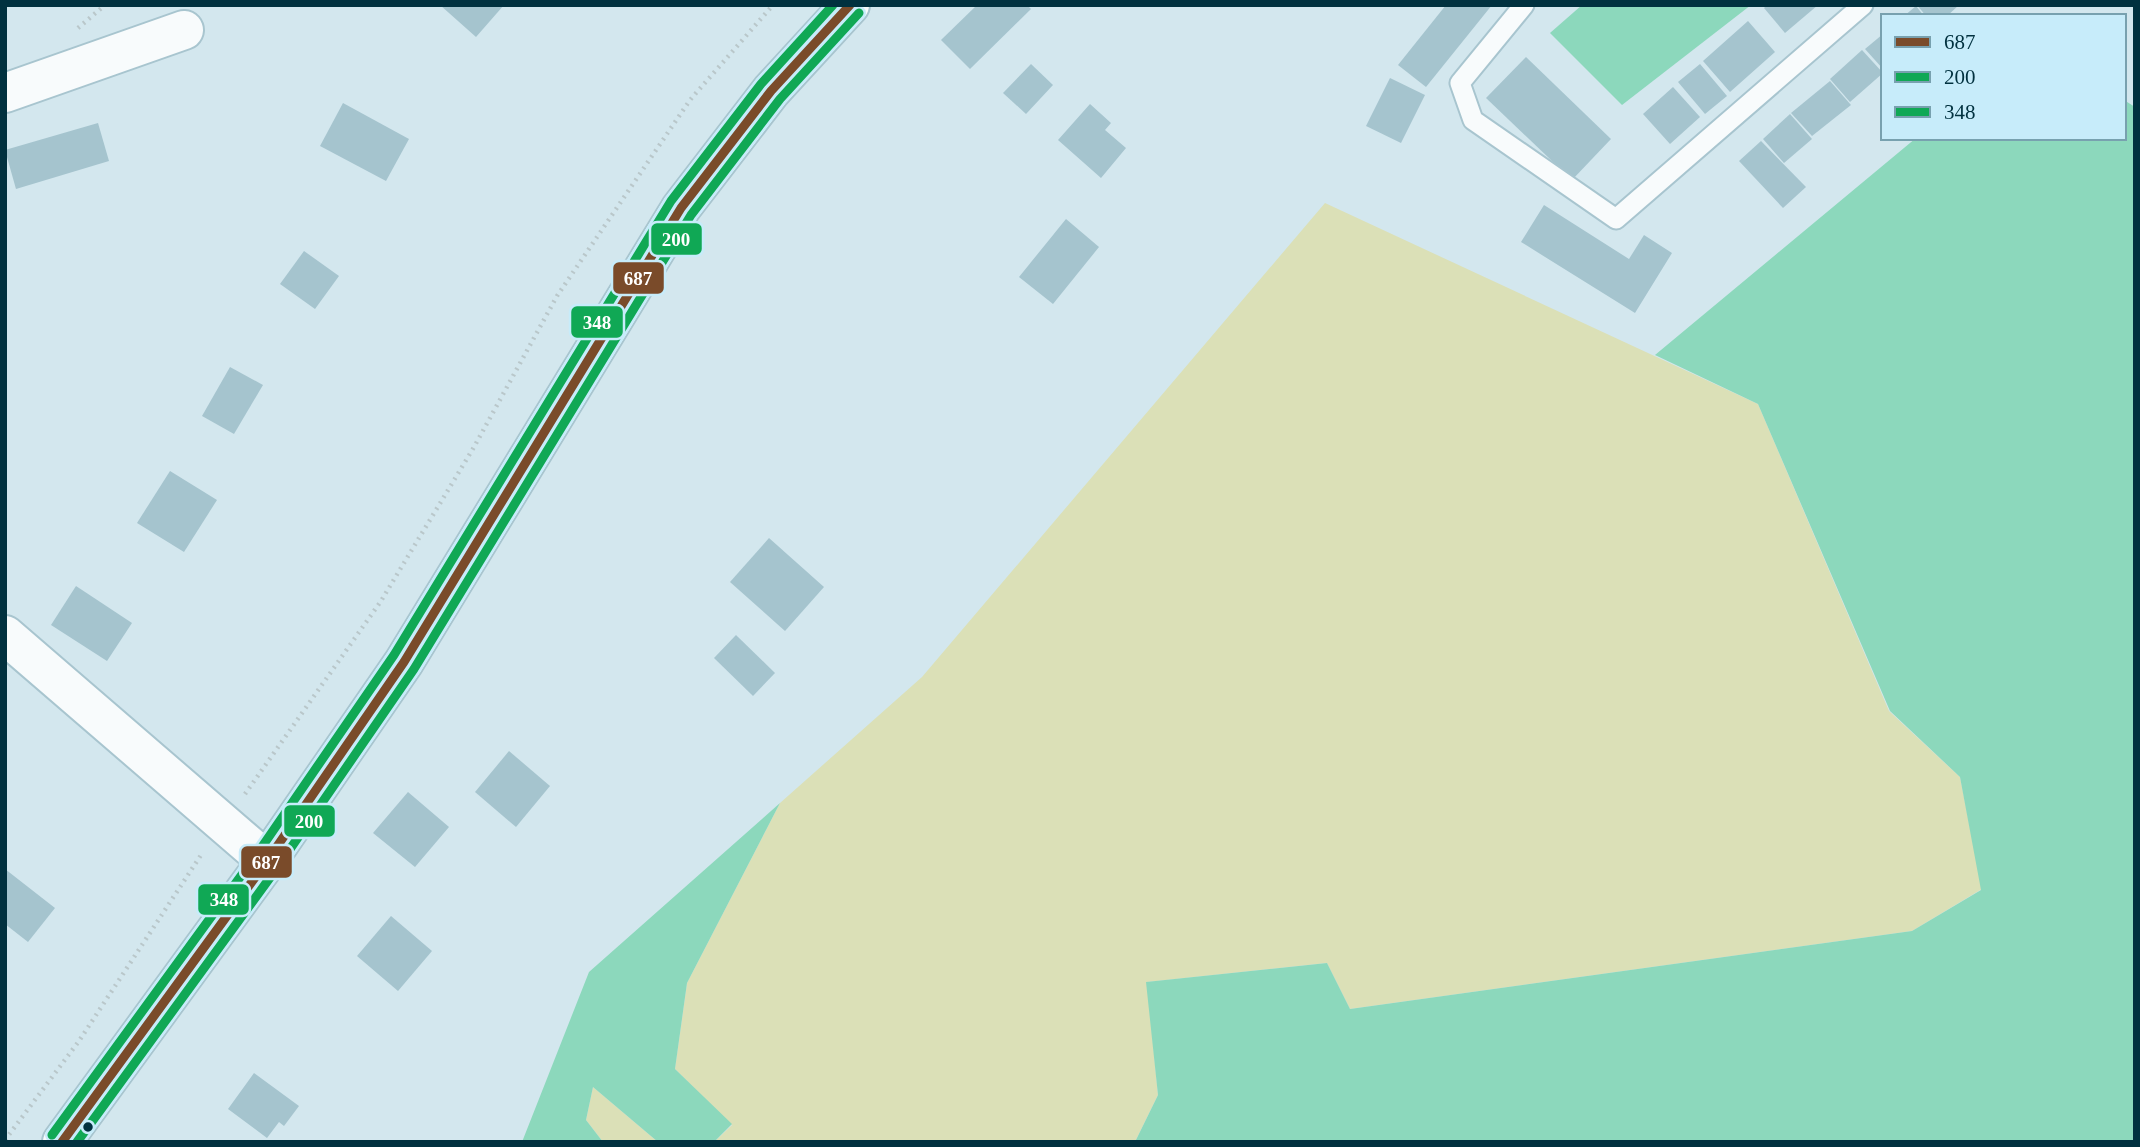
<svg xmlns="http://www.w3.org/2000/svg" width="2140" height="1147" font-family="Georgia,serif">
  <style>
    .green { fill: #dbe0b7 }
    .water { fill: #8cd8bc }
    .building { fill: #a5c4ce }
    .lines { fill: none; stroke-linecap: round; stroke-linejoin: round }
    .service-casing { stroke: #a8c5cf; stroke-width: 23 }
    .minor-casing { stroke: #a8c5cf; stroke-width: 42 }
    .primary-casing { stroke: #a8c5cf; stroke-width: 42 }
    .path { stroke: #b9c7ca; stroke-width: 4.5; stroke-dasharray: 2 5; stroke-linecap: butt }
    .service { stroke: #f8fbfc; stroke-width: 19 }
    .minor { stroke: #f8fbfc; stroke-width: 38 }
    .primary { stroke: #f8fbfc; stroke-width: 38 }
    .bus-1-casing { stroke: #c7ecfa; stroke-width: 14 }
    .bus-2-casing { stroke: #c7ecfa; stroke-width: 14 }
    .bus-3-casing { stroke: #c7ecfa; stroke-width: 14 }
    .bus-1 { stroke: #7a4b2a; stroke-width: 9 }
    .bus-2 { stroke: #10a855; stroke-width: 9 }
    .bus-3 { stroke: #10a855; stroke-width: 9 }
    .bus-dot { fill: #01313f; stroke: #c7ecfa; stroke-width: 2.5 }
    .line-badge { stroke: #c7ecfa; stroke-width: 2.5 }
    .badge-label { font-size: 19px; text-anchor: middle; font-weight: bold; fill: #fff }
  </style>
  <rect width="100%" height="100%" fill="#d3e7ee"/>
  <g class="green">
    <polygon points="1325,203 1758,404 1889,711 1960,777 1982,889 1912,931 1350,1009 1327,963 1147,982 1158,1095 1135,1142 714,1142 732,1125 675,1069 687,983 780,803 922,677"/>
    <polygon points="593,1087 658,1142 603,1142 586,1120"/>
  </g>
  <g class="water">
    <polygon points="1582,5 1751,5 1622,105 1550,33"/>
    <polygon points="2124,100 2135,107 2135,1142 1135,1142 1158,1095 1146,982 1327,963 1350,1009 1912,931 1981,890 1960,777 1890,711 1758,404 1655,355 1916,138 2124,138"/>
    <polygon points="780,803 687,983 675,1069 732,1124 714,1142 658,1142 593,1087 586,1120 603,1142 522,1142 589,972"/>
  </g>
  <g class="building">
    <polygon points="440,5 504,5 476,37"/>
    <polygon points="977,5 1027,5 1031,9 970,69 941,40"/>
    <polygon points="1446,5 1492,5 1426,87 1398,65"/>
    <polygon points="1767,5 1818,5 1785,33 1764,8"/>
    <polygon points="1917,5 1959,5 1947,16 1926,16"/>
    <polygon points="1916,6 1924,16 1904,16"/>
    <polygon points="1748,21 1775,52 1730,92 1703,61"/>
    <polygon points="1883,34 1883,69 1865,49"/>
    <polygon points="1862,50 1883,73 1850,102 1830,79"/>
    <polygon points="1526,57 1611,139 1572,180 1486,98"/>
    <polygon points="1031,64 1053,85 1026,114 1003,93"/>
    <polygon points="1700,64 1727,96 1705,114 1678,82"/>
    <polygon points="1390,78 1425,95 1401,143 1366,126"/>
    <polygon points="1830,81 1851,105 1812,136 1791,113"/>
    <polygon points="1673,87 1700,117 1670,144 1643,114"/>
    <polygon points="343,103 409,139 386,181 320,146"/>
    <polygon points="1090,104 1111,123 1105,130 1126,148 1101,178 1058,140"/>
    <polygon points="1790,114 1812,139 1784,163 1763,139"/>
    <polygon points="98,123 109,161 16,189 5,150"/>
    <polygon points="1761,141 1806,187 1783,208 1739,161"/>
    <polygon points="1544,205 1629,259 1644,235 1672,253 1635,313 1521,242"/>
    <polygon points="1066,219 1099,247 1053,304 1019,277"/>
    <polygon points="304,251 339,276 315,309 280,284"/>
    <polygon points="230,367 263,385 234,434 202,416"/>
    <polygon points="170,471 217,500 184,552 137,523"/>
    <polygon points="769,538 824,587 785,631 730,582"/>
    <polygon points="76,586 132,623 107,661 51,625"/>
    <polygon points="736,635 775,673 753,696 714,658"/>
    <polygon points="509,751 550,786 516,827 475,792"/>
    <polygon points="408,792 449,827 415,867 373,833"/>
    <polygon points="5,869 55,908 28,942 5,924"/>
    <polygon points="391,916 432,951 398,991 357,956"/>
    <polygon points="254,1073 299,1106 284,1126 279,1122 267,1138 228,1109"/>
  </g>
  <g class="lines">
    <defs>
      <polyline id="service" points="1524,5 1460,83 1473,120 1616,219 1863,5"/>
      <g id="minor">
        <polyline points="5,93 184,30"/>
        <polyline points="5,635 267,861"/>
      </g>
      <polyline id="primary" points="62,1142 267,861 404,662 681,208 771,91 850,5"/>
    </defs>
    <use href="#service" class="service-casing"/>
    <use href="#minor" class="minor-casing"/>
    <use href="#primary" class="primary-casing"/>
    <g class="path">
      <polyline points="78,28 105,5"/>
      <polyline points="245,794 381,601 474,447 557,296 690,100 773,5"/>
      <polyline points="5,1140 79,1041 203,852"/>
    </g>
    <use href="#service" class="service"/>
    <use href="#minor" class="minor"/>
    <use href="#primary" class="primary"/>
    <defs>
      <polyline id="bus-1" points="62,1142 267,861 404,662 681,208 771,91 850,5"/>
      <polyline id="bus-2" points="77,1142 277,868 414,669 691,215 780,99 859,13"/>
      <polyline id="bus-3" points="52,1135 257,854 394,655 671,201 761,84 833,5"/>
    </defs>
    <use href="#bus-1" class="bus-1-casing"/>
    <use href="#bus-2" class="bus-2-casing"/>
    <use href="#bus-3" class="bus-3-casing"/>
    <use href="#bus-1" class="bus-1"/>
    <use href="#bus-2" class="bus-2"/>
    <use href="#bus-3" class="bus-3"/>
  </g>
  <circle class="bus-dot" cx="88" cy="1127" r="6"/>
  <g class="line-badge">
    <rect x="650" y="222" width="53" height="34" rx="7" fill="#10a855"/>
    <rect x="612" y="261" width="53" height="34" rx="7" fill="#7a4b2a"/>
    <rect x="570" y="305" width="54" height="34" rx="7" fill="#10a855"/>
    <rect x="283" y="804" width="53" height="34" rx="7" fill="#10a855"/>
    <rect x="240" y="845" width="53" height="34" rx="7" fill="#7a4b2a"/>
    <rect x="197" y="883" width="53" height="33" rx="7" fill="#10a855"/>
  </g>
  <g class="badge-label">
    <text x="676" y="246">200</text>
    <text x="638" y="285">687</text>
    <text x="597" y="329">348</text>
    <text x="309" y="828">200</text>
    <text x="266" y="869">687</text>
    <text x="224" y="906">348</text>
  </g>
  <rect width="2140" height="1147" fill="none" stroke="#01313f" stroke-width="14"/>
  <rect x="1881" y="14" width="245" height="126" fill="#c7ecfa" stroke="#78a1af" stroke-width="2"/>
  <rect x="1895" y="37" width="35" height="10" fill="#7a4b2a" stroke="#78a1af" stroke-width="2"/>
  <text x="1944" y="49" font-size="21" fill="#01313f">687</text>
  <rect x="1895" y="72" width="35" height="10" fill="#10a855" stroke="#78a1af" stroke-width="2"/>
  <text x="1944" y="84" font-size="21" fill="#01313f">200</text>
  <rect x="1895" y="107" width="35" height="10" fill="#10a855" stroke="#78a1af" stroke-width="2"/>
  <text x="1944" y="119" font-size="21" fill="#01313f">348</text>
</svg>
